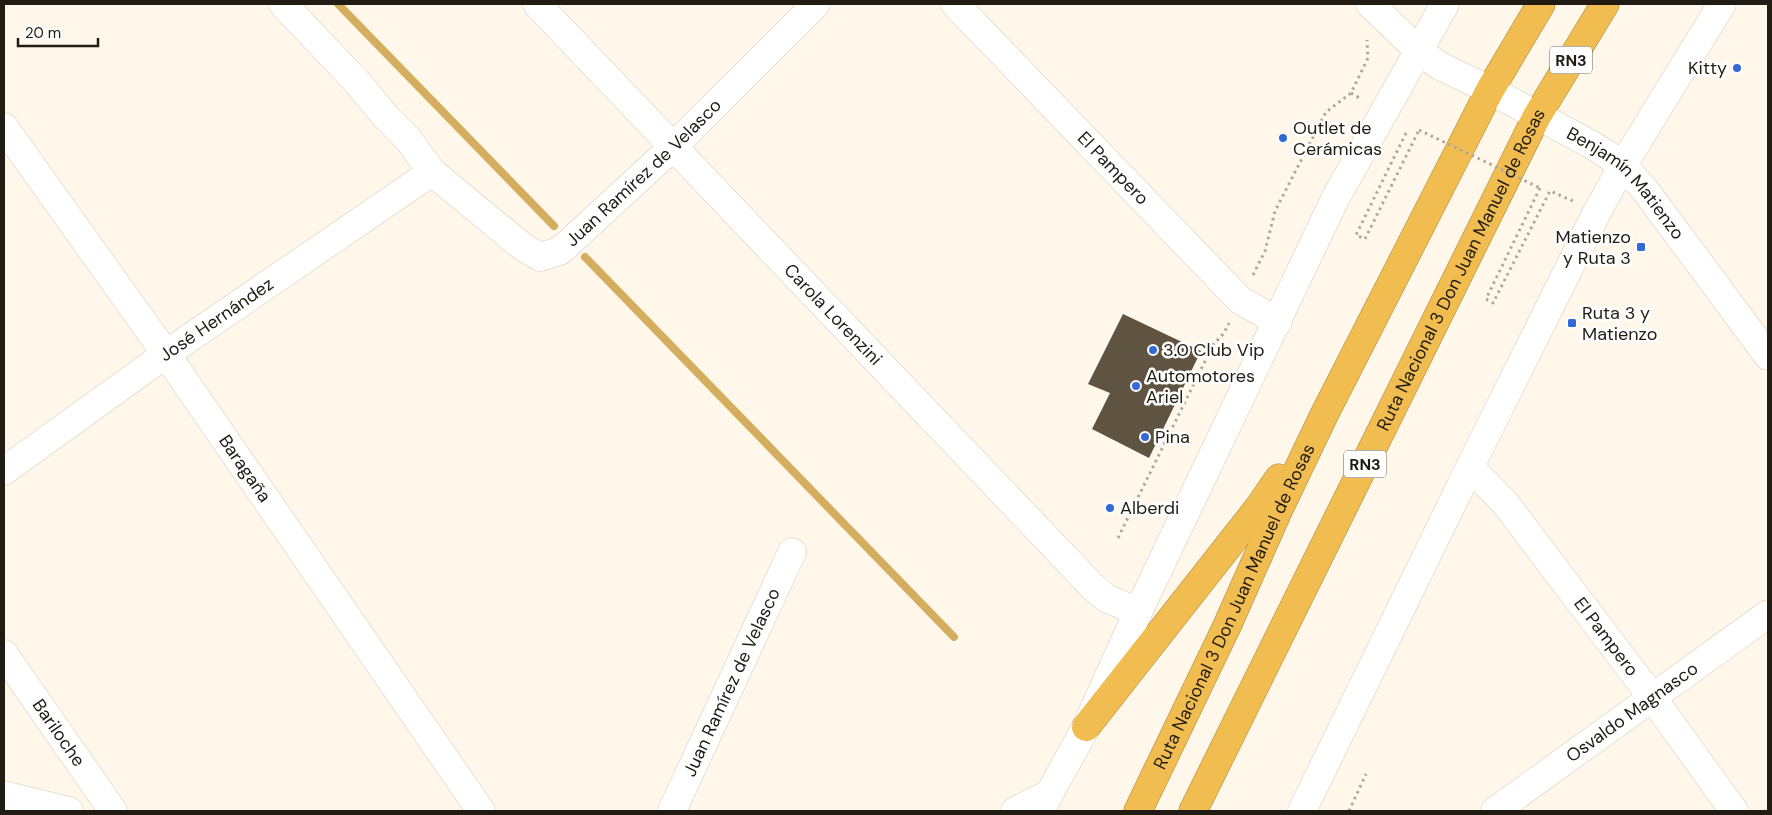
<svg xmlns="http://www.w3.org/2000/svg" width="1772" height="815" font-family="'DM Sans',sans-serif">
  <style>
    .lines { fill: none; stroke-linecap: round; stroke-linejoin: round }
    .stream { stroke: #d5ad5f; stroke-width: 8 }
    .building { fill: #5e5441 }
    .minor-casing { stroke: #d5cab4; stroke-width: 29 }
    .highway-casing { stroke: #a8843b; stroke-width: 29 }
    .path { stroke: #aea89c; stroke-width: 3; stroke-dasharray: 2.5 4; stroke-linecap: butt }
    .minor { stroke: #fff; stroke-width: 28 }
    .highway { stroke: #f1bc50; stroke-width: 28 }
    .path-bridge { stroke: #aea89c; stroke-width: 3; stroke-dasharray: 2.5 4; stroke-linecap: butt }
    .poi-dot { fill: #3369d8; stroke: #fff; stroke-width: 2 }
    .labels { text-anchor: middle; stroke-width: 5; stroke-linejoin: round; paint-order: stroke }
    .shield { fill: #fff; stroke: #63605a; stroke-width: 1 }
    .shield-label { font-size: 16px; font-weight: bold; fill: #201c14 }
    .poi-label { font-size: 18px; fill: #201c14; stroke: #fff; text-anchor: start }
    .street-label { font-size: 18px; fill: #201c14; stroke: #fff }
  </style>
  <rect width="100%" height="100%" fill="#fff8ea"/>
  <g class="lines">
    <g class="stream">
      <polyline points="338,4 554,226"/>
      <polyline points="585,257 954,637"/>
    </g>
  </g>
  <polygon class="building" points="1123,314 1201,351 1149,458 1092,429 1110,393 1088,384"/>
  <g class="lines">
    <defs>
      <g id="minor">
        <path id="s1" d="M 283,4 L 357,82 L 386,117 L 408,139 L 432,172 L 523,247 L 540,257 L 560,251 L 673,147 L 816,4"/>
        <path id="s2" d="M 537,4 L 1093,587 L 1106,598 L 1138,612"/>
        <path id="s3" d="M 955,4 L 1240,300 L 1278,322"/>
        <path id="s4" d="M 1370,4 L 1418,50 L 1440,66 L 1490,90 L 1594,146 L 1623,165 L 1645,190 L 1768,356"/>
        <path id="s5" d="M 4,127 L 166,354 L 481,811"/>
        <path id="s6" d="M 1470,467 L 1505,503 L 1652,697 L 1734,811"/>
        <path id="s7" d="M 4,471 L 166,354 L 432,172"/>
        <path id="s8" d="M 4,654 L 113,811"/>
        <polyline points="4,795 69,811"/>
        <path id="s9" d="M 672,811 L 792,552"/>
        <polyline points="1015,811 1049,794"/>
        <polyline points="1040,811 1086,727 1138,612 1336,197 1445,4"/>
        <polyline points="1302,811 1470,467 1597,212 1623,165 1722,4"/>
        <path id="s10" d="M 1495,811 L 1768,614"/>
      </g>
      <g id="highway">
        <polyline points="1086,727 1259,507 1279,478"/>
        <path id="s11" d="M 1138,811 L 1227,626 L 1278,511 L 1325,413 L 1490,90 L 1541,4"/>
        <path id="s12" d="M 1193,811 L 1537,116 L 1605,4"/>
      </g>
    </defs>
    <use href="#minor" class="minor-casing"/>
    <use href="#highway" class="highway-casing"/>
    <g class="path">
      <polyline points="1351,93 1361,99"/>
      <polyline points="1406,133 1356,235 1365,239 1419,130"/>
      <polyline points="1540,188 1486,299 1493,303 1550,191 1573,201"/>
      <polyline points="1253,275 1265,251 1275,211 1326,112 1351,93 1368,58 1367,40"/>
      <polyline points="1118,538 1213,345 1224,333 1229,323"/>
      <polyline points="1349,811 1366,774"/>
    </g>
    <use href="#minor" class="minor"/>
    <use href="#highway" class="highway"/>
    <polyline class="path-bridge" points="1419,130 1540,188"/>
  </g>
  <g class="poi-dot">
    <circle cx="1737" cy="68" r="5"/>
    <circle cx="1283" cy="138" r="5"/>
    <rect x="1636" y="242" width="10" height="10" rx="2.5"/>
    <rect x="1567" y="318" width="10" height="10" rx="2.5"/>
    <circle cx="1153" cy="350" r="5"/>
    <circle cx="1136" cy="386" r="5"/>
    <circle cx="1145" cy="437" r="5"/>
    <circle cx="1110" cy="508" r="5"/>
  </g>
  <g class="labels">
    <g class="shield">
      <rect x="1550" y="46.5" width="42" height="27" rx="4"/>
      <rect x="1344" y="450.5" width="42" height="27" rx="4"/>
    </g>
    <g class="shield-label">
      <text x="1571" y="66">RN3</text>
      <text x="1365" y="470">RN3</text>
    </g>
    <g class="poi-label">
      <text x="1727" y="74" text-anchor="end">Kitty</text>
      <text x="1293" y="134">Outlet de<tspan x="1293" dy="21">Cerámicas</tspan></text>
      <text x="1631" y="243" text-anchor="end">Matienzo<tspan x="1631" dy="21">y Ruta 3</tspan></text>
      <text x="1582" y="319">Ruta 3 y<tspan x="1582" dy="21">Matienzo</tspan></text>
      <text x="1163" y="356">3.0 Club Vip</text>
      <text x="1146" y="382">Automotores<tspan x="1146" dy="21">Ariel</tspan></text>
      <text x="1155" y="443">Pina</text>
      <text x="1120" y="514">Alberdi</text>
    </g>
    <g class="street-label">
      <text dy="6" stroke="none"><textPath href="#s3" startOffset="228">El Pampero</textPath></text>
      <text dy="6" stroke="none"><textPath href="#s1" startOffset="498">Juan Ramírez de Velasco</textPath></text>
      <text dy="6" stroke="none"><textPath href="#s4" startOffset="316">Benjamín Matienzo</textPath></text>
      <text dy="6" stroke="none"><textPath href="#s12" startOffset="604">Ruta Nacional 3 Don Juan Manuel de Rosas</textPath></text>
      <text dy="6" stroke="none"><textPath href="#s2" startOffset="429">Carola Lorenzini</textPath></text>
      <text dy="6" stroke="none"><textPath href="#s7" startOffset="261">José Hernández</textPath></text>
      <text dy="6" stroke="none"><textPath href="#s5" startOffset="418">Baragaña</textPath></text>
      <text dy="6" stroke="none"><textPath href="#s11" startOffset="226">Ruta Nacional 3 Don Juan Manuel de Rosas</textPath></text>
      <text dy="6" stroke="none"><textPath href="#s6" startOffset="218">El Pampero</textPath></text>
      <text dy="6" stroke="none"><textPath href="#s9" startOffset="142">Juan Ramírez de Velasco</textPath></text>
      <text dy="6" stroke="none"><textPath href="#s10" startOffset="169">Osvaldo Magnasco</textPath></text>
      <text dy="6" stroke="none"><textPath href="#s8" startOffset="96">Bariloche</textPath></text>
    </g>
  </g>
  <rect width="1772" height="815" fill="none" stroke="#201c14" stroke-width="10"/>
  <path d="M18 38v8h80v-8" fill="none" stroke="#201c14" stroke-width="2.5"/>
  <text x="25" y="38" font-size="15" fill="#201c14" stroke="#ffffff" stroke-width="4" paint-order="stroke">20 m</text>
</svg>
